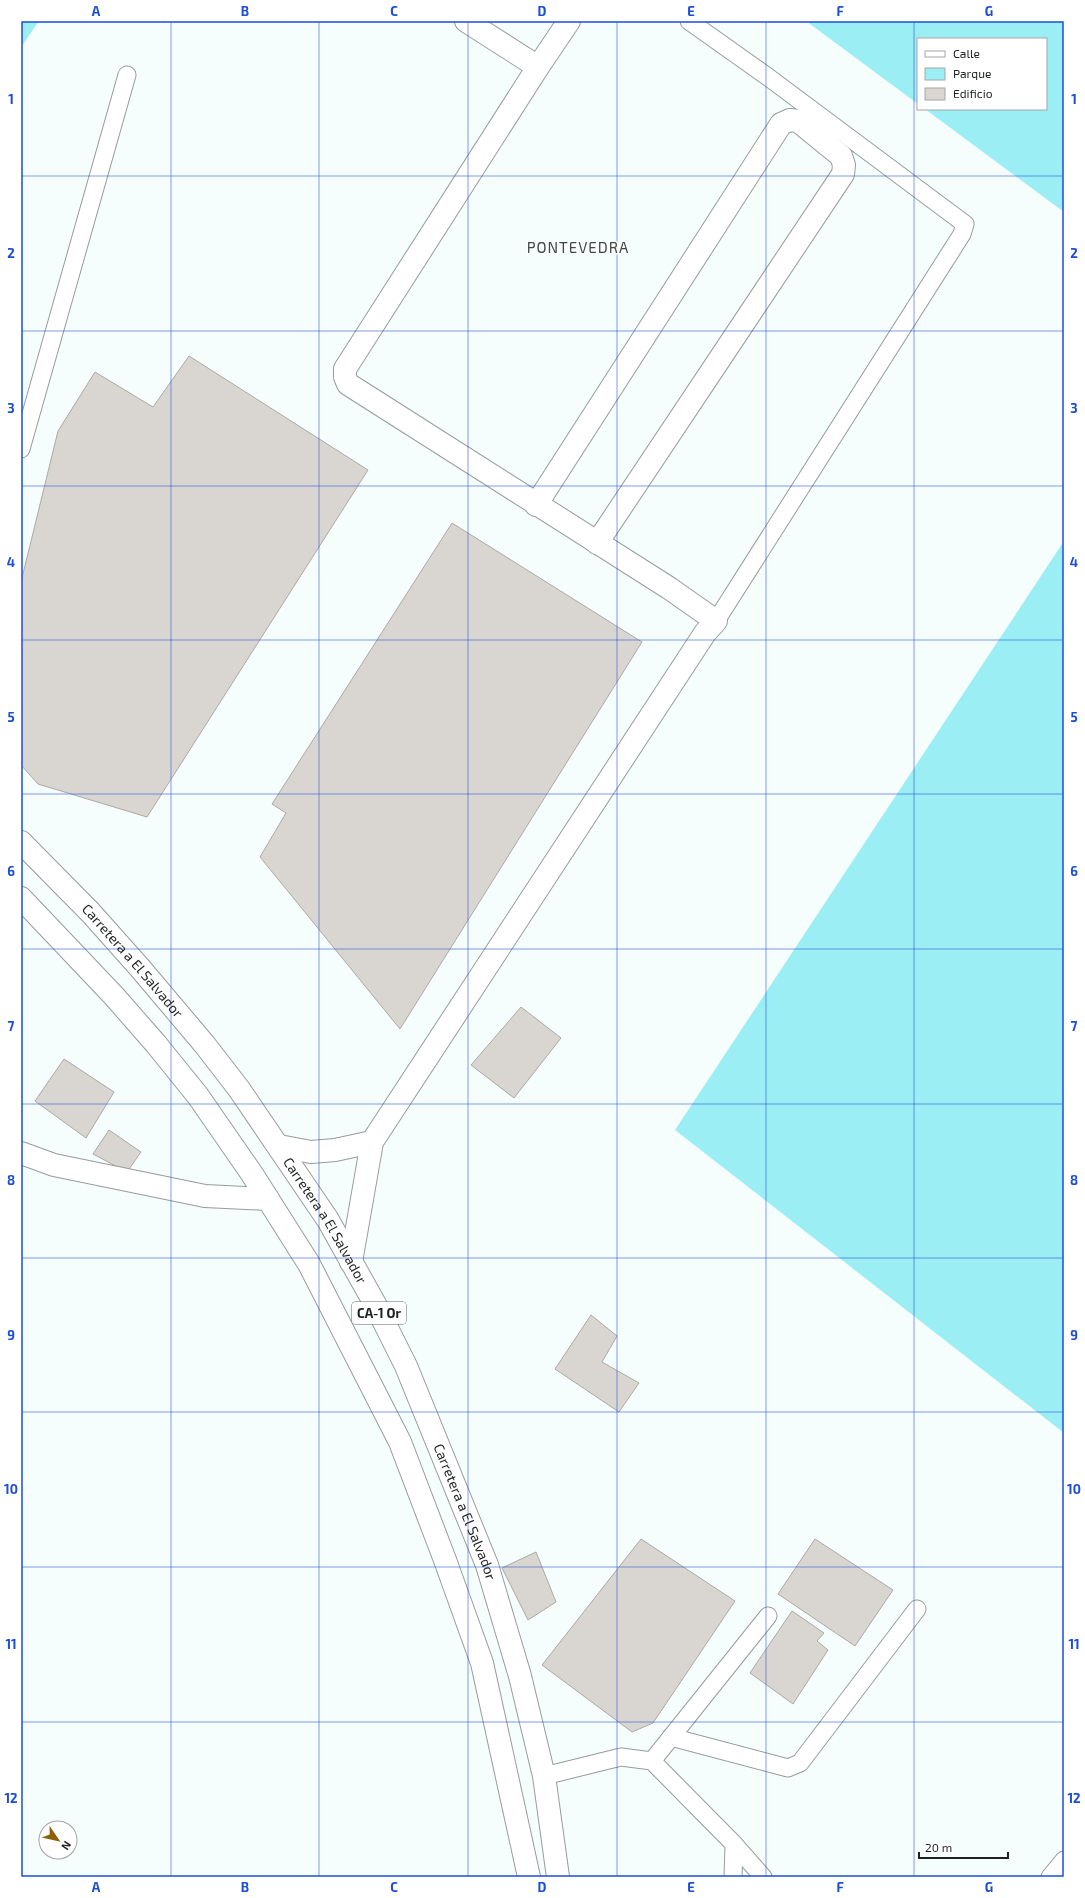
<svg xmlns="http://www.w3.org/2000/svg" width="1085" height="1898" font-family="'Exo 2',sans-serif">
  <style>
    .green { fill: #9beef4 }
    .building { fill: #d9d6d2; stroke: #aca9a5 }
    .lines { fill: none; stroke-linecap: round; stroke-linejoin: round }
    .service-casing { stroke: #969c9c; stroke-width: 19 }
    .minor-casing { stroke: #969c9c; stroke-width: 24 }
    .trunk-casing { stroke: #969c9c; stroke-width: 24 }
    .service { stroke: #fff; stroke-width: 17 }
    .minor { stroke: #fff; stroke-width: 22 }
    .trunk { stroke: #fff; stroke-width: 22 }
    .grid { fill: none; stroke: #1d4ed8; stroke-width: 1; stroke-opacity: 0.55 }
    .labels { text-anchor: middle; stroke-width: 3; stroke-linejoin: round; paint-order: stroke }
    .shield { fill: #fff; stroke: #626464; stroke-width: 1 }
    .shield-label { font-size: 13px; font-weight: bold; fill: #1e2121 }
    .street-label { font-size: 14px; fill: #1e2121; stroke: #fff }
    .neighbourhood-label { font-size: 15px; letter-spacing: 1px; fill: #404545; stroke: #fff }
    .neatline { fill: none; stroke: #1d4ed8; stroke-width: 1.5 }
    .grid-label { font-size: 13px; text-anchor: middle; font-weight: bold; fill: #1d4ed8 }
  </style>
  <rect width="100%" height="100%" fill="#f6fdfd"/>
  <g class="green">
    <polygon points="21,21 39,21 21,47"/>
    <polygon points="806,21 1064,21 1064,212 925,109 1046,109 1046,39 918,39 918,104"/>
    <polygon points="1064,541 1064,1433 675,1130"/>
  </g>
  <g class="building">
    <polygon points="189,356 368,470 147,817 38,784 21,765 21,582 58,431 95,372 153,407"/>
    <polygon points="452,523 642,642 400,1029 260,857 286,813 272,804"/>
    <polygon points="521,1007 561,1038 514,1098 471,1065"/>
    <polygon points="64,1059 114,1092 86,1138 35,1101"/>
    <polygon points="109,1130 141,1152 127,1172 93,1154"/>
    <polygon points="591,1315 617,1336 602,1362 639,1383 619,1412 555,1369"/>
    <polygon points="641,1539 735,1601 653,1723 632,1732 542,1665"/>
    <polygon points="815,1539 893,1590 855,1646 778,1594"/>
    <polygon points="536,1552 556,1602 528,1620 502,1568"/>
    <polygon points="792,1611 824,1633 817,1641 828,1650 793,1704 750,1673"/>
  </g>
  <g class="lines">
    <defs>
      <g id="service">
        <polyline points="689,21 768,77 965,224 962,234 716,621"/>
        <polyline points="21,449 127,75"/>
        <polyline points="671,1737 788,1768 800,1763 917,1609"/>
        <polyline points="652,1761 768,1616"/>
        <polyline points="544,1776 621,1757 652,1761 734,1844 733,1877"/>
        <polyline points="734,1844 763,1877"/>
        <polyline points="1050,1877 1064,1860"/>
      </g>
      <g id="minor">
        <polyline points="466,21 538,67"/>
        <polyline points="536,505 781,124 790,120 798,121 841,156 844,165 843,174 597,543"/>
        <polyline points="279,1146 311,1152 335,1150 372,1142"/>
        <polyline points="21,1153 54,1165 205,1196 268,1199"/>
        <polyline points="351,1262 372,1142 705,633 716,621 669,588 348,384 345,377 345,369 538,67 569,21"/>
      </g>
      <g id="trunk">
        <path id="s1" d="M 21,842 L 91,913 L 140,968 L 205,1045 L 239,1089 L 328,1220 L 375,1304 L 406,1366 L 487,1565 L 520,1676 L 544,1776 L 558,1877"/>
        <polyline points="21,898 114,996 156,1044 198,1096 252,1174 309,1264 400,1442 445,1560 482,1663 529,1877"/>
      </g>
    </defs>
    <use href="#service" class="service-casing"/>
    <use href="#minor" class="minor-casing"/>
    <use href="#trunk" class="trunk-casing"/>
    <use href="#service" class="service"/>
    <use href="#minor" class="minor"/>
    <use href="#trunk" class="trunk"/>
  </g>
  <path class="grid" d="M 171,21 L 171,1877M 319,21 L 319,1877M 468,21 L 468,1877M 617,21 L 617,1877M 766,21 L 766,1877M 914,21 L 914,1877M 21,176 L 1064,176M 21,331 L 1064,331M 21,486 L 1064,486M 21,640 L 1064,640M 21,794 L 1064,794M 21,949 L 1064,949M 21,1104 L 1064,1104M 21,1258 L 1064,1258M 21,1412 L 1064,1412M 21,1567 L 1064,1567M 21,1722 L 1064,1722"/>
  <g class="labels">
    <rect class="shield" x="352" y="1302" width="54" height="22" rx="3"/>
    <g class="shield-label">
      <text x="379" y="1318">CA-1 Or</text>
    </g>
    <g class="street-label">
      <text dy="5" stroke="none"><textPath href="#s1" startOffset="163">Carretera a El Salvador</textPath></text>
      <text dy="5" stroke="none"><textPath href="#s1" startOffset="487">Carretera a El Salvador</textPath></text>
      <text dy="5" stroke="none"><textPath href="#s1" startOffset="811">Carretera a El Salvador</textPath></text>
    </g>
    <g class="neighbourhood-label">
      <text x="578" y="253">PONTEVEDRA</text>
    </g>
  </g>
  <rect width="1085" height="1898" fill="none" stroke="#ffffff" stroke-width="44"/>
  <rect x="917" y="38" width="130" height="72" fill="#ffffff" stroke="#a5a6a6"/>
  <rect x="925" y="51" width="20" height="6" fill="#ffffff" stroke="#a5a6a6"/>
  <text x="953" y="58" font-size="12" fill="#1e2121">Calle</text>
  <rect x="925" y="68" width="20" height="12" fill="#9beef4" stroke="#a5a6a6"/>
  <text x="953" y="78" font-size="12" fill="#1e2121">Parque</text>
  <rect x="925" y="88" width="20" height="12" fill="#d9d6d2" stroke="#a5a6a6"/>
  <text x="953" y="98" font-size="12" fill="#1e2121">Edificio</text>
  <g transform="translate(58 1840) rotate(124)"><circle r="19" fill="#ffffff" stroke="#a5a6a6"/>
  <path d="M0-3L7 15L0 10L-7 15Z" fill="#8d6106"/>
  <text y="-6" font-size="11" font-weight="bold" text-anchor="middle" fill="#1e2121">N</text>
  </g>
  <path d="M919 1852v6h89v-6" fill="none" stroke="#1e2121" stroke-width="2"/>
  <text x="925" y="1852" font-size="12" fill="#1e2121" stroke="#ffffff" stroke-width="3" paint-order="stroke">20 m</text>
  <rect x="22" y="22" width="1041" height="1854" class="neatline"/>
  <g class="grid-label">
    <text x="96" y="16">A</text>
    <text x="245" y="16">B</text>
    <text x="394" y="16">C</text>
    <text x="542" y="16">D</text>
    <text x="691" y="16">E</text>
    <text x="840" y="16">F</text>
    <text x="989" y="16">G</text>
    <text x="11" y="104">1</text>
    <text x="1074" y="104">1</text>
    <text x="11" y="258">2</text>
    <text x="1074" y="258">2</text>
    <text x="11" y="413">3</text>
    <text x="1074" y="413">3</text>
    <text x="11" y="567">4</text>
    <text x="1074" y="567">4</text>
    <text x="11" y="722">5</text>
    <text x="1074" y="722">5</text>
    <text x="11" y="876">6</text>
    <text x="1074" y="876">6</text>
    <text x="11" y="1031">7</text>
    <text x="1074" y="1031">7</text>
    <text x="11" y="1185">8</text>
    <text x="1074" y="1185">8</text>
    <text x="11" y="1340">9</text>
    <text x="1074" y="1340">9</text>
    <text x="11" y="1494">10</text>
    <text x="1074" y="1494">10</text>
    <text x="11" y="1649">11</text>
    <text x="1074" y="1649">11</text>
    <text x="11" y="1803">12</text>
    <text x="1074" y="1803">12</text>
    <text x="96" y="1892">A</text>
    <text x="245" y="1892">B</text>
    <text x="394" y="1892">C</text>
    <text x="542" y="1892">D</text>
    <text x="691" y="1892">E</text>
    <text x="840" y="1892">F</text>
    <text x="989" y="1892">G</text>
  </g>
</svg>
